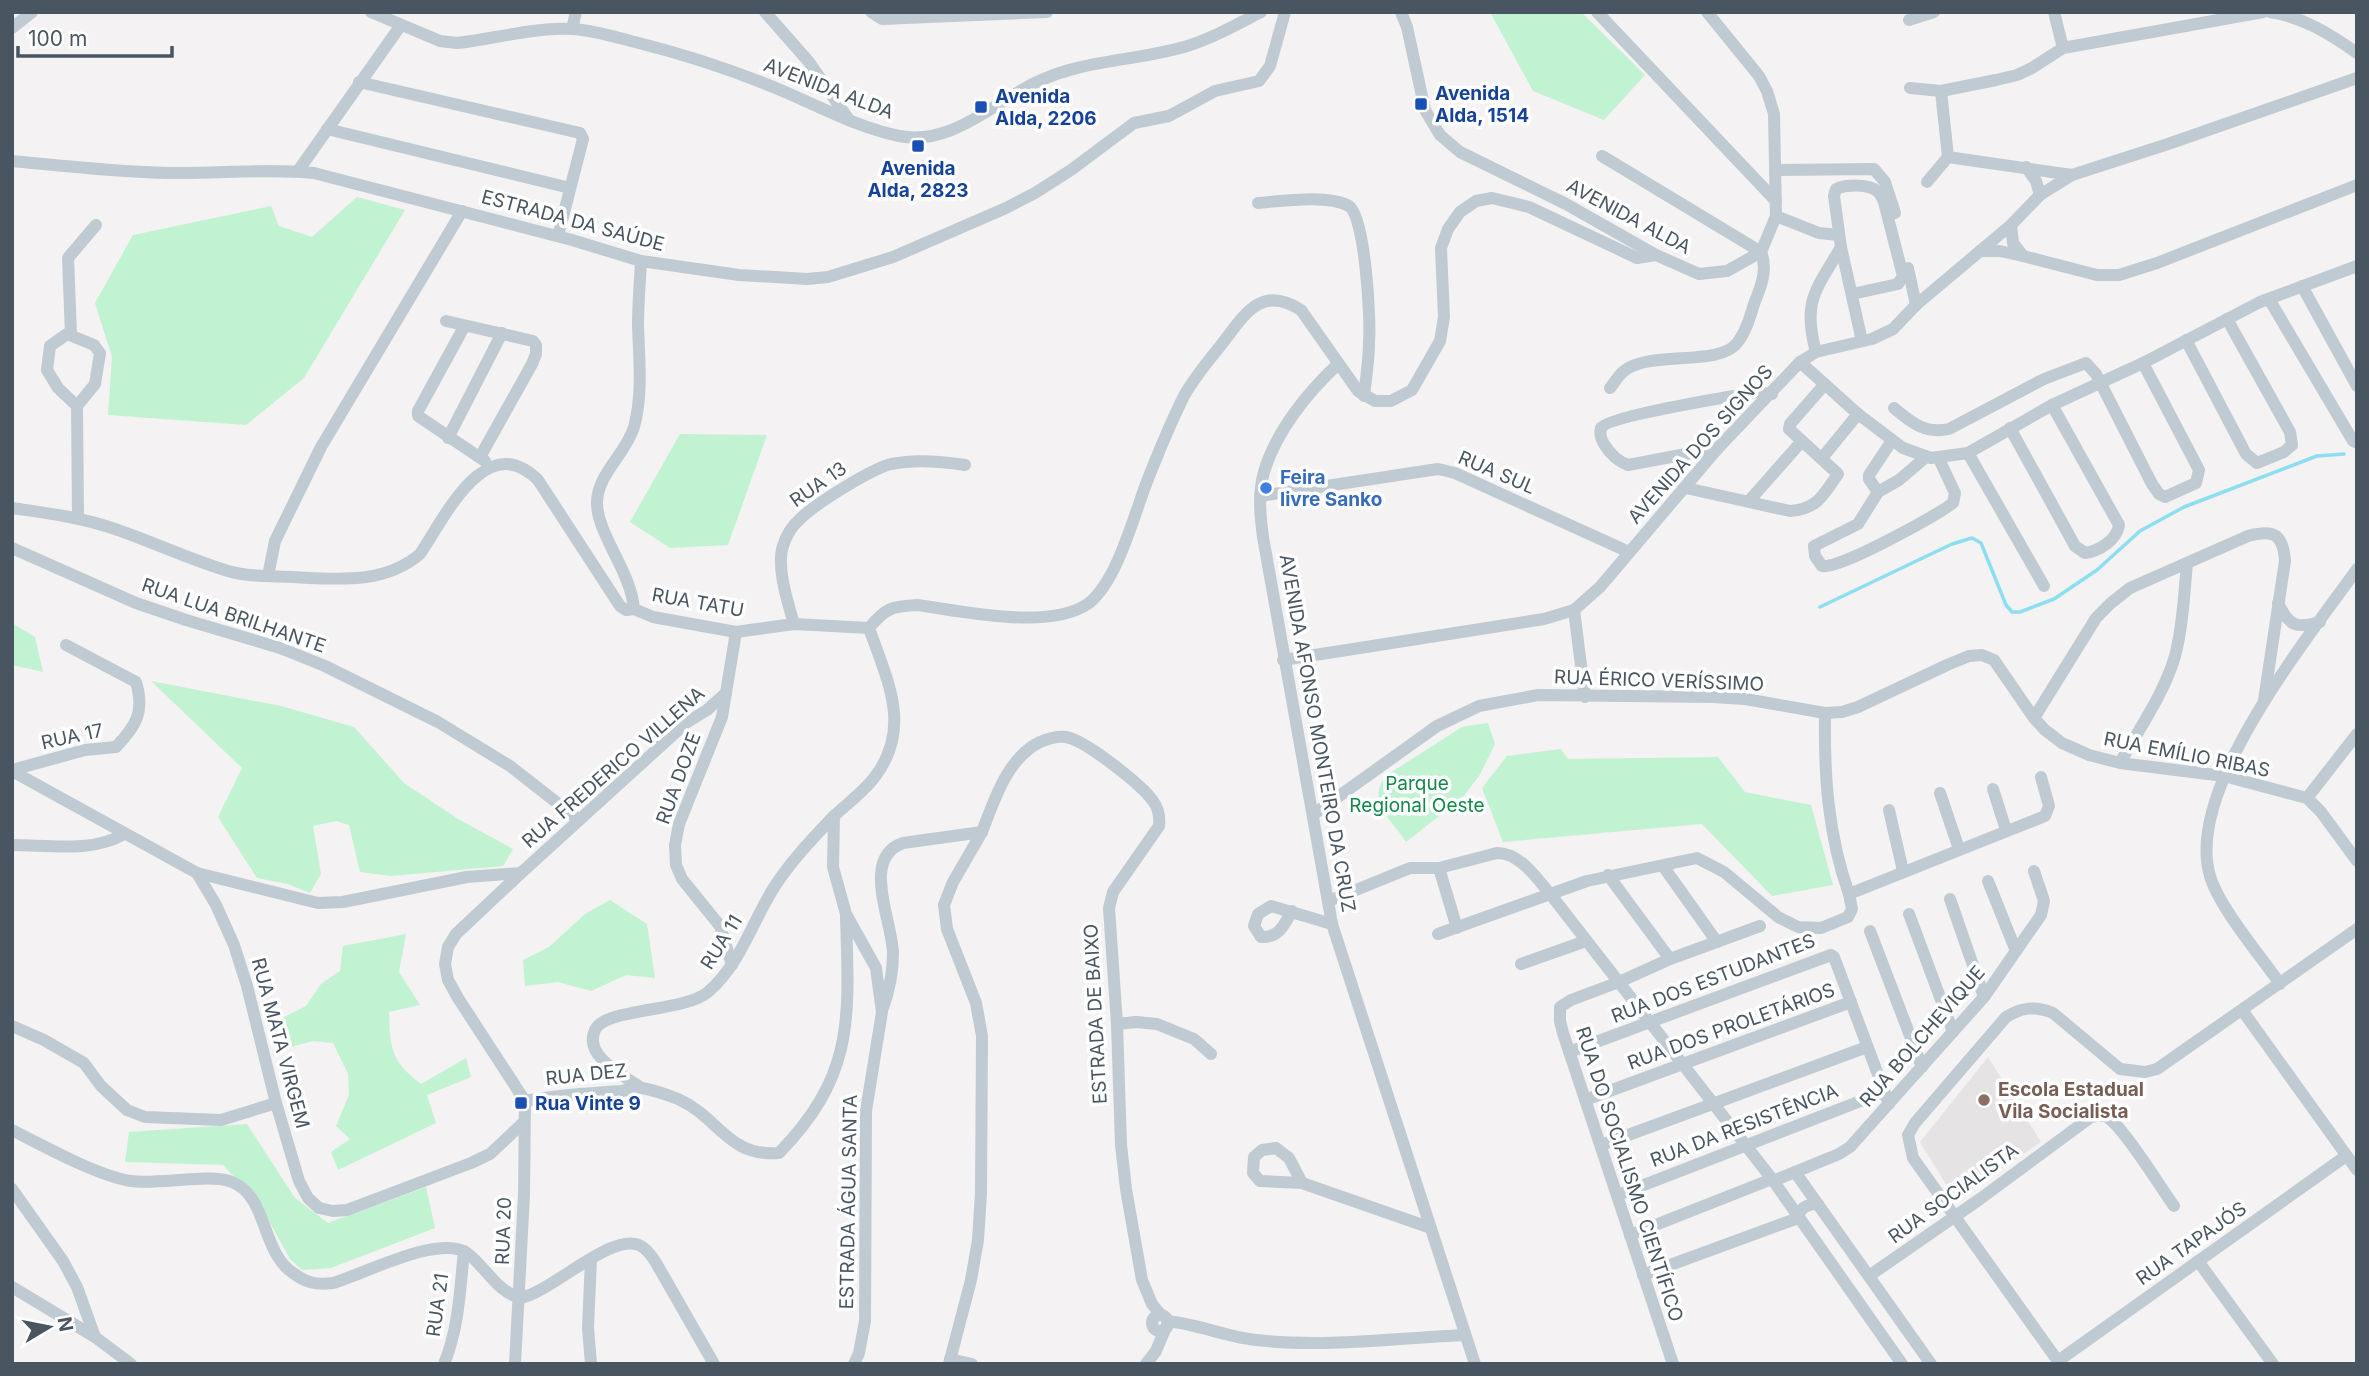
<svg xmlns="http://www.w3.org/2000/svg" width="2369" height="1376" font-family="Inter,sans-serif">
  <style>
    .education { fill: #e5e3e4 }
    .green { fill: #c1f2d2 }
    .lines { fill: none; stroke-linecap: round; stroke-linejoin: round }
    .stream { stroke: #8cdff1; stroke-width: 3.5 }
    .minor { stroke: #c0cad2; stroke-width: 12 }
    .transit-dot { fill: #1a4fb4; stroke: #fff; stroke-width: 2.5 }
    .shop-dot { fill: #3f7fe0; stroke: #fff; stroke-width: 2.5 }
    .education-dot { fill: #8d6e63; stroke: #fff; stroke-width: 2.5 }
    .labels { text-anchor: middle; stroke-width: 7; stroke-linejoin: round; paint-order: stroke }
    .street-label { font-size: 19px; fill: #495661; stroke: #fff }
    .transit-label { font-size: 19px; font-weight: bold; fill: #164399; stroke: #fff; text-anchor: start }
    .shop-label { font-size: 19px; font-weight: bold; fill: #366cbe; stroke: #fff; text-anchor: start }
    .park-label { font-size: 19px; fill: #14884a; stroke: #fff }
    .education-label { font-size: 19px; font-weight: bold; fill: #785e54; stroke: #fff; text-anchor: start }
  </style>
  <rect width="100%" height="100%" fill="#f4f2f2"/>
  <polygon class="education" points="1988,1057 2041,1142 1969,1191 1956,1193 1950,1191 1920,1142"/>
  <g class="green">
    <polygon points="1490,12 1581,12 1645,75 1604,120 1533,91"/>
    <polygon points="357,197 405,210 304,378 246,425 108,415 112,357 95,303 133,235 271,206 279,226 312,237"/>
    <polygon points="680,434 767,435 728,545 670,548 630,522"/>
    <polygon points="12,623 35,637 43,672 12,665"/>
    <polygon points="151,681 281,706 354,727 404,783 458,819 513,849 503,866 391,876 360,872 349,825 336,821 313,826 321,874 310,893 288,884 257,878 218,817 242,768"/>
    <path d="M 1488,723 L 1495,744 L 1479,776 L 1462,798 L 1406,842 C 1392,820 1365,799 1387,775 L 1462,727 Z"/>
    <polygon points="1561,749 1568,759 1718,757 1745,792 1811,805 1833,885 1772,896 1702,824 1503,842 1482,788 1507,756"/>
    <polygon points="610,900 647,924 655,978 626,975 591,991 558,982 525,986 523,960 549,947 585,914"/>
    <path d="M 406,934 L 399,972 L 420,1005 L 389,1012 C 390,1049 391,1061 421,1084 L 466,1058 L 471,1077 L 427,1095 L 436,1123 L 338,1170 L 331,1152 L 350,1139 L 336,1126 L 349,1095 L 348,1074 L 333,1043 L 313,1041 L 277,1051 L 268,1029 L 278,1020 L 306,1006 L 321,984 L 340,971 L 343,946 Z"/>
    <polygon points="247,1124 295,1198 328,1223 426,1187 435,1228 331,1268 302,1270 290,1259 258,1201 223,1165 125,1162 129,1132"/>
  </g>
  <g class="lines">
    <polyline class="stream" points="1820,607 1952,544 1972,538 1981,543 2006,605 2012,612 2020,612 2054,599 2097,570 2140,531 2184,507 2317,456 2344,454"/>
    <g class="minor">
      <path d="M 371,12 L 440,41 L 457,43 C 494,39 534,27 572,29 C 593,30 615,37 635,42 C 687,55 736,71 785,92 C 822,108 860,128 899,136 C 951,146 992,104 1035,83 C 1081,60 1134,61 1184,47 C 1211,39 1236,25 1261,12"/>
      <polyline points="765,12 809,62 849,120"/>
      <polyline points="871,12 882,19 1047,12"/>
      <polyline points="1401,12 1407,27 1425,110 1440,135 1460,152 1566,204 1656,255 1699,274 1727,271 1761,252 1776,216 1774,114 1767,91 1759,76 1707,12"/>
      <polyline points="1597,12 1776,201"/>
      <polyline points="2054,12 2063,48"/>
      <path d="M 2270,12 C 2303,17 2330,34 2357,53"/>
      <polyline points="1909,20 1934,12"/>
      <polyline points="12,28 32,12"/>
      <polyline points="572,29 576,12"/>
      <polyline points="359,82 580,133 583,139 558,236"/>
      <polyline points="1910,88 1941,91 1996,80 2017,75 2032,68 2063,48 2263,12"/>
      <polyline points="327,129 570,188"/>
      <path d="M 1602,156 L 1761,252 C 1768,269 1761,287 1754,304 C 1750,317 1746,332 1737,343 C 1719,367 1649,350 1624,371 C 1618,376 1614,383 1610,388"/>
      <polyline points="1948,157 2072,175"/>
      <path d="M 12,161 C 64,166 116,172 168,173 C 217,174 266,168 314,173 L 572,240 L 641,261 L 739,275 L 807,279 L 828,277 L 893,257 L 1006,208 L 1035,193 L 1071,170 L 1134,123 L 1169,116 L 1215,91 L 1259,81 L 1270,66 L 1285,12"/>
      <polyline points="2026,167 2036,181 2040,195"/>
      <polyline points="1776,170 1874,169 1885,182 1895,213"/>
      <polyline points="298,171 401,25"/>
      <polyline points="1927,182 1948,157 1941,91"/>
      <path d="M 1258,203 C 1282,201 1328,194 1349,206 C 1365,216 1371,320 1369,342 C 1369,360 1366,378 1364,396"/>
      <polyline points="1776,216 1819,233 1839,235"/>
      <polyline points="2011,225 2013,243 2023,256"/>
      <polyline points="1980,251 2000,251 2023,256 2097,275 2119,275 2157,263 2357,185"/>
      <path d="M 641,261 C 640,282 638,304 638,325 C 639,357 643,395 634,427 C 626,454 597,474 597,503 C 597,534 631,571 634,609 L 653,617 L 736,632 L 794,624 L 869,628"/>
      <polyline points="1908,268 1916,305"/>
      <polyline points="2302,286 2357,386"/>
      <path d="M 1852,294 L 1898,284 L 1903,276 L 1884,202 C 1882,198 1881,194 1877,191 C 1869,184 1846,184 1836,189 L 1834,196 L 1841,247 L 1862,341"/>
      <polyline points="2269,299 2353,441 2357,443"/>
      <polyline points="446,321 533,341 536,345 536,354 532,364 480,457"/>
      <polyline points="464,327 418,411 418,416 485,461"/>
      <polyline points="71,334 68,258 96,225"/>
      <polyline points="2186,340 2246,454 2257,463 2284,452 2292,445 2290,432 2227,319"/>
      <path d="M 1816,352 C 1802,301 1816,290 1841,247"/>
      <polyline points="1800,362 1858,414 1903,448 1931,458 1968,453 2052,405 2143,363 2260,302 2357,266"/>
      <path d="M 1338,364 C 1308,392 1276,431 1264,472 C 1258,493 1260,515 1263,537 L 1332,924 L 1475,1364"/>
      <polyline points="77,406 58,388 47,370 50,346 67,334 94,345 100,353 95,384 77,406 78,518"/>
      <path d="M 1894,408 C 1912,423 1925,434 1949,429 L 2044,379 L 2086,363 L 2096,374 L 2152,484 L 2159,494 L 2165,497 L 2196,483 L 2199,470 L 2143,363"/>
      <path d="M 2010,428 L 2075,546 L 2085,553 C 2099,551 2117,540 2119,525 L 2052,405"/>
      <polyline points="448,438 502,333"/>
      <path d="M 1718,448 L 1628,465 C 1617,461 1610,454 1604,444 C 1601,439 1599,434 1601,428 C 1608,416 1735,396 1756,392 L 1772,394"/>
      <polyline points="1968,453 2044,586"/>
      <path d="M 1926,457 L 1899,480 L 1878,492 L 1858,524 L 1814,546 L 1815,556 L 1822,566 C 1839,570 1935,516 1953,503 L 1955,493 L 1938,457"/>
      <polyline points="1822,458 1858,414"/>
      <path d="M 1686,488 L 1790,511 C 1818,509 1823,495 1838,474 L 1789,429 L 1790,424 L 1825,384"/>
      <polyline points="1878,492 1869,479 1869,475 1891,442"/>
      <polyline points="1260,496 1438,469 1455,473 1629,552"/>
      <polyline points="1749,501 1802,441"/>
      <path d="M 12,508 C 46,513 79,517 112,528 C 151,541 188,559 228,571 C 247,577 271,576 292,577 C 336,579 384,585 420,554 C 445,517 486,428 538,480 L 620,606 L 626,610 L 634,609"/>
      <polyline points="12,548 136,603 186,620 280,648 325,666 438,722 510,766 579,820"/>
      <polyline points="268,576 275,541 321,447 462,211"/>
      <path d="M 2278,603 C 2289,626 2296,629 2320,622"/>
      <polyline points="1574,610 1585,697"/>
      <path d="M 794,624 C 788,603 776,567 783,546 C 786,536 792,526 800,519 C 815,504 871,469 891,464 C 916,459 940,461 965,465"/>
      <polyline points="1283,660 1544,619 1574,610 1600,587 1718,448 1800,362 1816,352 1872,339 1893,329 1916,305 2011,225 2040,195 2072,175 2168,144 2357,78"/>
      <path d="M 1825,713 C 1824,776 1828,835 1849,894"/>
      <path d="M 2034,718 L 2096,618 L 2111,603 L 2130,588 L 2248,536 C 2274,529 2283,534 2285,561 L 2264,700"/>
      <path d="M 2120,763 C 2139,729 2164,694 2175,656 C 2183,626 2184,594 2187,564"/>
      <path d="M 12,770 L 85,750 L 116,747 C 136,726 145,712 136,682 L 66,645"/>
      <polyline points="12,771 197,873 216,905 234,945 247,986 276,1103 299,1181 308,1198 319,1208 333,1211 347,1210 471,1163 490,1154 524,1122"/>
      <polyline points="1993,789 2006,830"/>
      <polyline points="1940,793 1959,849"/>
      <polyline points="2307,798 2357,734"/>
      <polyline points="1889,810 1903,871"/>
      <polyline points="1314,814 1437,726 1479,706 1538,695 1713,697 1745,699 1825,713 1842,712 1858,707 1947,665 1969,656 1982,655 1994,660 2034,718 2045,730 2062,743 2089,755 2120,763 2224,776 2307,798 2321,812 2357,861"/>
      <path d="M 12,845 C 48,845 93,853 124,834"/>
      <polyline points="1663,866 1717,942"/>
      <polyline points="1439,868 1457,928"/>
      <polyline points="197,873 318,903 343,902 467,877 521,873 686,723 707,710 726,693"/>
      <path d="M 521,873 L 456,934 L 448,947 L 445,964 L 448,980 L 458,998 L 525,1101 C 557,1095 589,1093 621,1091 C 628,1090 636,1087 642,1088 C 653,1090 668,1095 678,1099 C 719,1117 727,1157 779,1153 C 855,1075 849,1018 846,916"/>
      <polyline points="1608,875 1670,959"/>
      <polyline points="1988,881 2016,951"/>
      <polyline points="1950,899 1984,997"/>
      <path d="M 1329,901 L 1410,868 L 1439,868 L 1497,853 C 1521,853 1537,879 1551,895 L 1772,1179 L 1902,1364"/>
      <path d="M 1292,911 C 1284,925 1279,938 1261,937 L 1254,926 L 1258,914 L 1271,906 L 1332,924"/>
      <polyline points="1909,914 1953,1032"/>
      <polyline points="1870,931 1922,1067"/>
      <polyline points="1438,934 1587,881 1697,858 1724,872 1778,917 1798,927 1821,928 1848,917 1852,909 1849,894 2045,816 2049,806 2041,777"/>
      <polyline points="1521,964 1586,941"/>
      <polyline points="732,965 720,926 682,879 676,865 675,845 679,824 722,717 736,632"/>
      <path d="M 2280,984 C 2260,955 2219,907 2210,876 C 2184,789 2309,637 2357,569"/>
      <path d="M 883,1008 C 889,991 893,973 893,954 C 893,922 860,858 903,843 L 982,832 C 994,801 1007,758 1040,742 C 1047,739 1057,736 1066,737 C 1085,740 1142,785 1153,801 C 1159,809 1160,817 1159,826 L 1113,892 L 1109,908 L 1117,1024 L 1121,1145 L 1126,1189 L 1142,1280 L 1152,1304 L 1161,1315"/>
      <polyline points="2242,1010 2357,1170"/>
      <polyline points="1117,1024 1136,1022 1157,1024 1194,1039 1211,1054"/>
      <polyline points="12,1026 44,1040 84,1063 101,1086 127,1110 145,1117 221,1120 276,1103"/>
      <polyline points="1569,1052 1831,955 1834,957 1889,1104"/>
      <path d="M 640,1087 C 623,1075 583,1056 595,1030 C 604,1008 685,1012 708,992 C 739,966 752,923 773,889 C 790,862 812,839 834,816"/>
      <polyline points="1585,1100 1851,1002"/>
      <path d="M 12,1130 C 43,1146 98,1176 131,1181 C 158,1185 211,1173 232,1182 C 268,1196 261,1252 293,1273 C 307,1283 316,1285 333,1283 C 364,1274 439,1234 467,1253 C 486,1267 496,1291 520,1298 C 552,1292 610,1233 639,1245 C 646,1248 651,1255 655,1261 L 714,1364"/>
      <polyline points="1601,1145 1867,1047"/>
      <polyline points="1795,1172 1931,1364"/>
      <polyline points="1773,1181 1839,1154 1850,1147 1984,997 2041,915 2044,901 2034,871"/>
      <polyline points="1302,1183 1289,1158 1276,1148 1262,1150 1254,1157 1253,1173 1260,1181 1302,1183 1431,1228"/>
      <polyline points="12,1189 63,1261 77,1287 95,1337"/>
      <polyline points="1618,1195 1884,1092"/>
      <polyline points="1630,1235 1772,1179"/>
      <polyline points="591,1259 588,1328 591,1364"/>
      <polyline points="2198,1261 2273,1364"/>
      <path d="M 1643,1275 L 1798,1218 C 1800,1207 1808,1204 1818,1204"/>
      <path d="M 1869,1276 L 1980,1199 L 2091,1117 C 2097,1116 2101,1114 2107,1117 C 2123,1126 2161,1188 2174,1206"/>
      <polyline points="12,1287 95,1337 131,1364"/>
      <circle cx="1160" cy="1323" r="8"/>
      <path d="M 1167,1321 C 1198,1324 1226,1337 1256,1340 C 1325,1348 1397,1338 1465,1335"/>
      <polyline points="950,1359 972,1364"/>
      <polyline points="2058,1361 2346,1156"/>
      <path d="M 444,1364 C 459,1328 460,1289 464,1251"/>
      <polyline points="515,1364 524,1195 525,1101"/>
      <path d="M 854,1364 L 859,1353 L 865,1321 L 866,1111 L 882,1012 L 876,968 L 846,914 L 833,867 L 834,816 C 847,804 863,792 874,778 C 913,728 887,680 869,628 C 885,609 891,606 917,605 C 962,611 1051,631 1089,603 C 1118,580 1134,514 1148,479 C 1159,451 1171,422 1184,396 C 1195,376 1211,358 1225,340 C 1247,310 1264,286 1301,310 L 1358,391 L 1375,401 L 1391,401 L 1412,390 L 1440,341 L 1444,317 L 1441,248 L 1448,229 L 1460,212 L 1476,201 L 1492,198 L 1529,207 L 1637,258 L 1656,255"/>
      <polyline points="949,1364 971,1280 978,1240 981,1193 982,1036 976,1003 947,929 944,905 953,882 982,832"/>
      <polyline points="1146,1364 1156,1351 1166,1327"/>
      <polyline points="1673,1364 1563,1033 1560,1021 1560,1007 1571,1000 1619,982 1670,959 1760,926"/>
      <path d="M 2060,1364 L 1913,1158 L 1908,1135 L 1915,1123 L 2006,1017 C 2022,1007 2036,1006 2053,1013 L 2120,1069 L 2145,1072 L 2157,1069 L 2357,929"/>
    </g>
  </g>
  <g class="transit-dot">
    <rect x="1414" y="97" width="14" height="14" rx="3.5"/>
    <rect x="974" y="100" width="14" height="14" rx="3.5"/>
    <rect x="911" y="139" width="14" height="14" rx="3.5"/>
    <rect x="514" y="1096" width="14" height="14" rx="3.5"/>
  </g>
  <circle class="shop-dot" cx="1266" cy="488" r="7"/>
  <circle class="education-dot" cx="1984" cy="1100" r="7"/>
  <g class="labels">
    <g class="street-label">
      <text transform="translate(829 88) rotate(21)" y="7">AVENIDA ALDA</text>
      <text transform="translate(1629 216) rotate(28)" y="7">AVENIDA ALDA</text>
      <text transform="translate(573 220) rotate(15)" y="7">ESTRADA DA SAÚDE</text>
      <text transform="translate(1700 444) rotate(-48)" y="7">AVENIDA DOS SIGNOS</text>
      <text transform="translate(1497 472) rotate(23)" y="7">RUA SUL</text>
      <text transform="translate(818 484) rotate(-35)" y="7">RUA 13</text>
      <text transform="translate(698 602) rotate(10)" y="7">RUA TATU</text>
      <text transform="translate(234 615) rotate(19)" y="7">RUA LUA BRILHANTE</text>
      <text transform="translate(1659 680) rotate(2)" y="7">RUA ÉRICO VERÍSSIMO</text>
      <text transform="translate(1318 733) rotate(80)" y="7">AVENIDA AFONSO MONTEIRO DA CRUZ</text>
      <text transform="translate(72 736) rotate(-12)" y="7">RUA 17</text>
      <text transform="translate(2187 754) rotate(11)" y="7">RUA EMÍLIO RIBAS</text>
      <text transform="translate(613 767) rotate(-41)" y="7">RUA FREDERICO VILLENA</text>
      <text transform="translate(678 778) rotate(-70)" y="7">RUA DOZE</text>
      <text transform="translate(721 942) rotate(-58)" y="7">RUA 11</text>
      <text transform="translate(1713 978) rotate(-21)" y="7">RUA DOS ESTUDANTES</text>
      <text transform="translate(1095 1014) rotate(-93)" y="7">ESTRADA DE BAIXO</text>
      <text transform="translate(1731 1026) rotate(-20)" y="7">RUA DOS PROLETÁRIOS</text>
      <text transform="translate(1922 1036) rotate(-49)" y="7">RUA BOLCHEVIQUE</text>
      <text transform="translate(281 1043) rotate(75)" y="7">RUA MATA VIRGEM</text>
      <text transform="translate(586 1074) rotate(-6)" y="7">RUA DEZ</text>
      <text transform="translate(1744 1125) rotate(-21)" y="7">RUA DA RESISTÊNCIA</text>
      <text transform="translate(1630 1174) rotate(72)" y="7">RUA DO SOCIALISMO CIENTÍFICO</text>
      <text transform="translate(1953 1193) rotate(-36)" y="7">RUA SOCIALISTA</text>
      <text transform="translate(848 1202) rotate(-89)" y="7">ESTRADA ÁGUA SANTA</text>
      <text transform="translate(503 1231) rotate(-88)" y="7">RUA 20</text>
      <text transform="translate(2191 1243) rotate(-35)" y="7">RUA TAPAJÓS</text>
      <text transform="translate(437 1305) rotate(-82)" y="7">RUA 21</text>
    </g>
    <g class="transit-label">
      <text x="1435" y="100">Avenida<tspan x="1435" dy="22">Alda, 1514</tspan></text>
      <text x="995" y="103">Avenida<tspan x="995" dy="22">Alda, 2206</tspan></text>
      <text x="918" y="175" text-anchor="middle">Avenida<tspan x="918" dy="22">Alda, 2823</tspan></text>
      <text x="535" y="1110">Rua Vinte 9</text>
    </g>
    <g class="shop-label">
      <text x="1280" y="484">Feira<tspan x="1280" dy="22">livre Sanko</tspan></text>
    </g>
    <g class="park-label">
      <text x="1417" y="790">Parque<tspan x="1417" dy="22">Regional Oeste</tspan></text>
    </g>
    <g class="education-label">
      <text x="1998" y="1096">Escola Estadual<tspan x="1998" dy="22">Vila Socialista</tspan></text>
    </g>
  </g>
  <rect width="2369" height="1376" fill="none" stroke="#495661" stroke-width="28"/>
  <g transform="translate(49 1327) rotate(80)" stroke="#ffffff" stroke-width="5" paint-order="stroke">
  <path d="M0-5L12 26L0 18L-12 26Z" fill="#495661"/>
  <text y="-10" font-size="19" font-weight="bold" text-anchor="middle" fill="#495661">N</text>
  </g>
  <path d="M18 46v10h154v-10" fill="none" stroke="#495661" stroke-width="3.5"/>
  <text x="28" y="46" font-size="21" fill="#495661" stroke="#ffffff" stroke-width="5" paint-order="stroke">100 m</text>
</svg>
